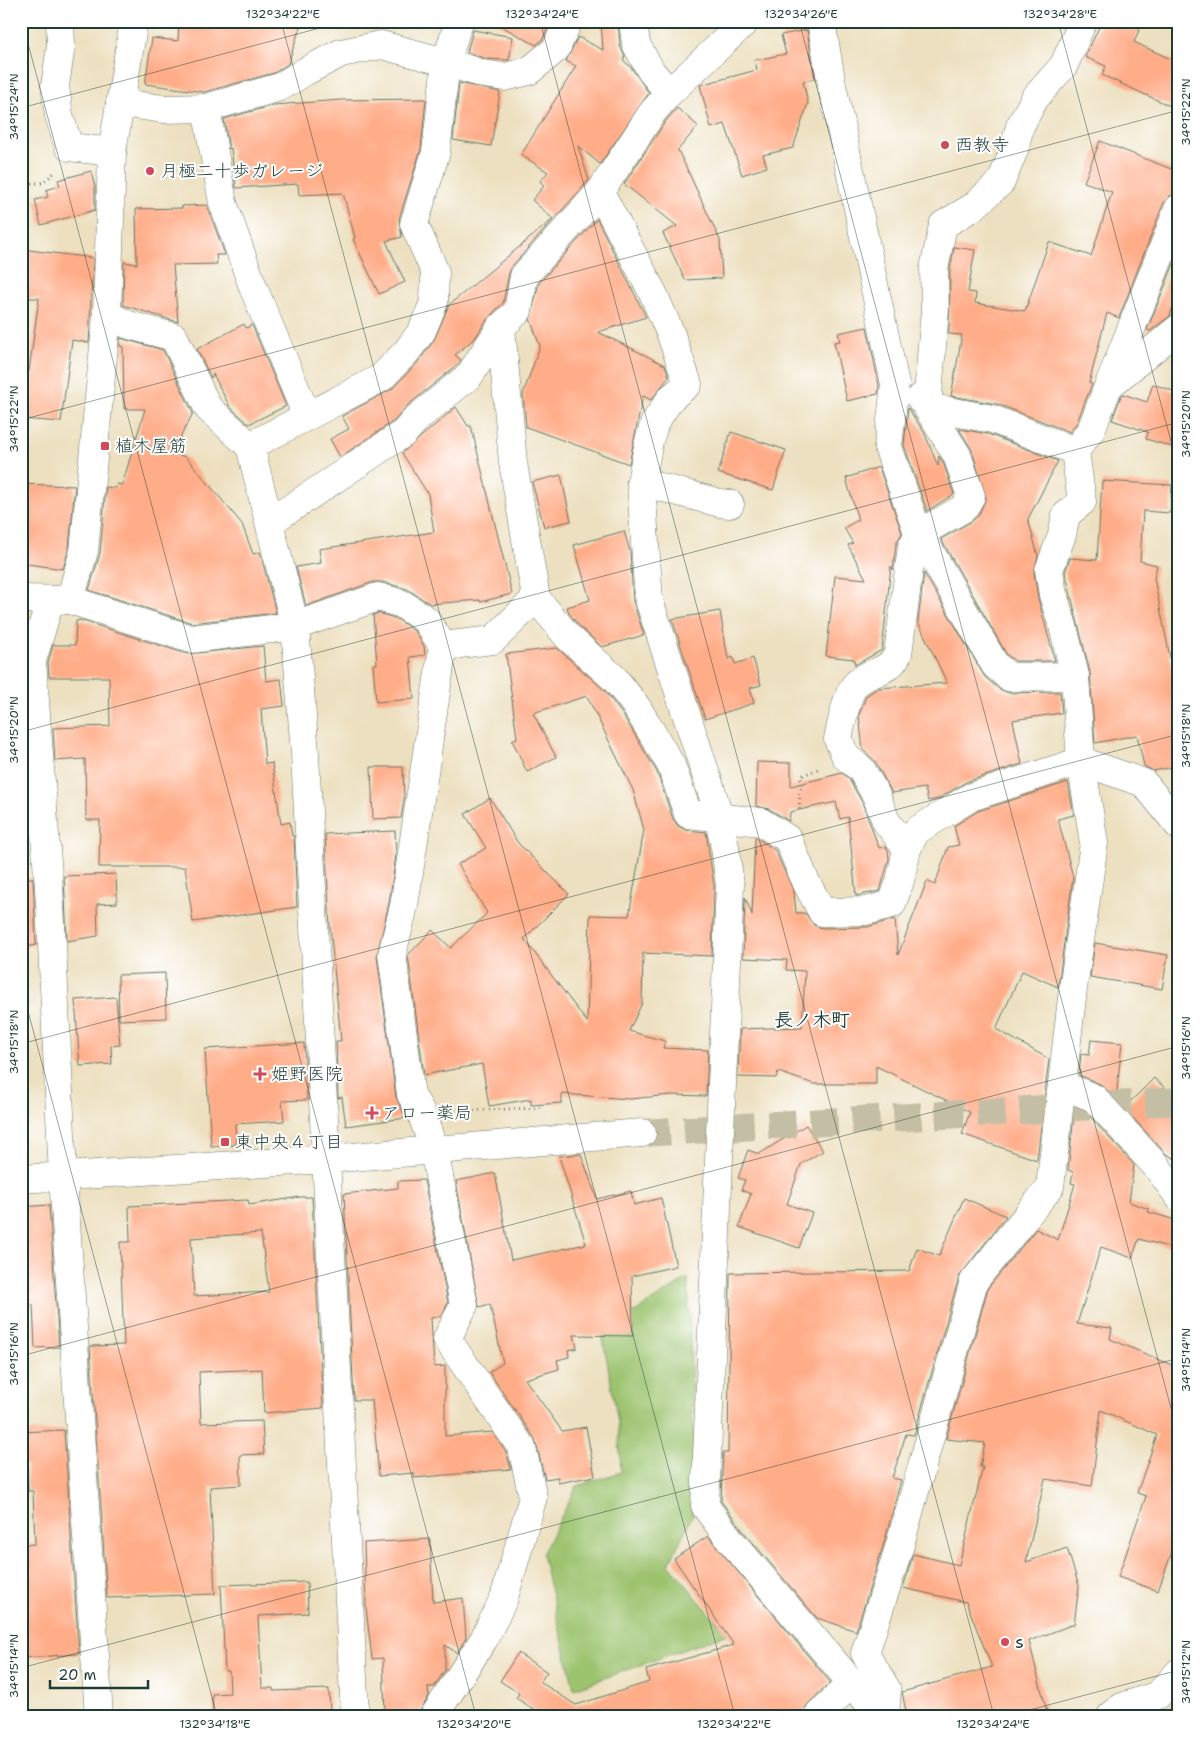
<svg xmlns="http://www.w3.org/2000/svg" width="1200" height="1737" font-family="'Shantell Sans','Klee One',sans-serif">
  <style>
    .green { fill: #9cc36e; stroke: #5e8051 }
    .building { fill: #ffad89; fill-rule: evenodd }
    .lines { fill: none; stroke-linecap: round; stroke-linejoin: round }
    .minor-tunnel { stroke: #c4bfa4; stroke-width: 28; stroke-dasharray: 28 14; stroke-linecap: butt }
    .minor-casing { stroke: #677665; stroke-width: 29 }
    .path { stroke: #677665; stroke-width: 3; stroke-dasharray: 1 4; stroke-linecap: butt }
    .minor { stroke: #fff; stroke-width: 28 }
    .ticks { fill: none; stroke: #1f3d34; stroke-width: 1; stroke-opacity: 0.45 }
    .poi-dot { fill: #d1495b; stroke: #fff; stroke-width: 2 }
    .labels { text-anchor: middle; stroke-width: 4; stroke-linejoin: round; paint-order: stroke }
    .poi-label { font-size: 18px; fill: #1f3d34; stroke: #fff; text-anchor: start }
    .neighbourhood-label { font-size: 19px; font-weight: bold; fill: #1f3d34; stroke: #fff }
    .neatline { fill: none; stroke: #1f3d34; stroke-width: 2 }
    .ticks-label { font-size: 12px; text-anchor: middle; fill: #1f3d34 }
  </style>
  <rect width="100%" height="100%" fill="#fff"/>
  <filter id="ink" filterUnits="userSpaceOnUse"><feTurbulence type="fractalNoise" baseFrequency=".02" numOctaves="2"/><feDisplacementMap in="SourceGraphic" scale="10" xChannelSelector="R" yChannelSelector="G"/><feConvolveMatrix kernelMatrix="1 2 1 2 8 2 1 2 1" color-interpolation-filters="sRGB"/></filter>
  <filter id="wash" filterUnits="userSpaceOnUse"><feTurbulence type="fractalNoise" baseFrequency=".0096" numOctaves="4" result="noise"/><feDisplacementMap in="SourceGraphic" scale="20" xChannelSelector="R" yChannelSelector="G"/><feGaussianBlur stdDeviation="1.12" result="paint"/><feColorMatrix in="noise" values="0 0 0 0 0 0 0 0 0 0 0 0 0 0 0 0 0 1.4 0 .05"/><feComposite in="paint" operator="in"/></filter>
  <g filter="url(#wash)">
    <rect width="100%" height="100%" fill="#ede0c0"/>
    <polygon class="green" points="688,1278 696,1508 669,1564 727,1634 574,1689 542,1554 577,1486 621,1472 618,1422 602,1333"/>
    <g id="blocks">
      <g class="building">
        <polygon points="179,21 302,21 288,64 274,73 204,92 145,84 152,38 178,41"/>
        <polygon points="492,21 549,21 550,22 543,39 536,45"/>
        <polygon points="601,21 618,21 620,46 625,56 623,60 631,67 649,93 600,164 578,146 589,180 512,266 509,273 503,303 488,318 475,338 455,355 461,360 457,365 407,406 394,421 340,457 330,439 349,429 342,416 392,389 418,362 434,340 449,305 553,219 532,200 544,186 540,181 548,172 521,155 576,66 566,61 578,37 603,50"/>
        <polygon points="1102,21 1143,21 1134,42 1179,63 1179,110 1102,75 1106,66 1085,57"/>
        <polygon points="473,30 513,37 509,60 486,59 467,52"/>
        <polygon points="807,30 815,79 803,81 808,103 793,148 763,155 767,167 742,175 725,124 711,128 700,85 757,70 755,60 786,54 781,35"/>
        <polygon points="459,83 500,92 491,146 453,140"/>
        <polygon points="426,99 421,149 399,219 402,237 386,241 405,282 379,294 353,239 355,238 343,193 299,195 298,184 236,188 231,148 229,149 224,119 274,105 341,100"/>
        <polygon points="677,108 698,126 678,150 720,240 722,278 685,280 663,233 677,226 624,184 665,122"/>
        <polygon points="1100,141 1179,172 1179,193 1170,196 1164,202 1119,318 1107,313 1089,383 1092,384 1077,422 1070,432 997,404 951,396 962,335 949,334 950,270 954,247 975,250 968,292 976,293 975,303 1025,311 1049,242 1091,256 1112,192 1084,182"/>
        <polygon points="91,171 95,187 95,210 41,225 35,200 48,197 46,190 60,186 58,180"/>
        <polygon points="207,205 225,255 216,255 217,264 173,265 178,322 123,305 124,262 137,264 136,209 182,208 182,206"/>
        <polygon points="597,219 646,317 598,332 665,365 669,377 651,400 643,396 629,464 526,427 523,394 540,346 530,319 539,283"/>
        <polygon points="21,249 93,258 89,343 72,340 61,422 21,419 21,370 29,371 39,298 21,298"/>
        <polygon points="1179,251 1179,312 1172,309 1170,316 1150,331 1147,330"/>
        <polygon points="244,324 246,328 252,325 286,406 249,424 230,407 213,374 211,378 197,349"/>
        <polygon points="867,327 879,385 878,394 847,401 834,342 840,341 838,333"/>
        <polygon points="120,338 163,350 193,413 172,453 186,457 242,524 253,554 260,552 276,613 192,623 89,590 100,553 106,487 116,488 117,484 122,485 145,409 124,409 123,347 120,346"/>
        <polygon points="1153,384 1179,393 1179,449 1146,439 1148,432 1112,420 1121,396 1123,394 1147,402"/>
        <polygon points="456,407 468,426 471,426 512,594 480,602 480,600 430,604 407,589 382,582 373,582 306,606 296,567 321,563 319,549 434,532 428,494 402,453"/>
        <polygon points="908,408 924,432 938,466 939,456 943,462 954,494 927,511 904,445"/>
        <polygon points="959,429 988,434 1058,461 1028,519 1038,556 1034,572 1038,598 1055,661 1015,661 1007,655 941,539 972,521 978,516 986,498 972,450"/>
        <polygon points="731,432 786,450 773,490 718,473"/>
        <polygon points="879,467 902,533 896,544 893,570 891,566 882,650 855,665 854,659 826,656 835,576 866,579 848,545 853,543 844,528 858,520 846,478"/>
        <polygon points="561,475 571,521 544,527 532,482"/>
        <polygon points="1102,481 1172,485 1170,513 1143,511 1140,561 1157,565 1154,578 1179,702 1179,766 1153,771 1144,766 1137,735 1095,743 1090,672 1065,572 1070,558 1097,560"/>
        <polygon points="21,484 75,486 69,548 63,569 21,563"/>
        <polygon points="624,531 630,551 633,601 644,635 602,647 579,626 569,613 567,607 590,600 574,545"/>
        <polygon points="924,573 985,677 999,689 1009,693 1060,692 1062,713 1013,720 1022,764 966,782 938,799 928,801 925,788 892,793 875,761 863,750 859,715 866,696 878,688 947,683 918,622"/>
        <polygon points="720,611 728,659 733,657 735,664 753,658 761,685 750,688 754,703 705,719 672,619"/>
        <polygon points="378,613 395,618 415,631 424,646 425,655 410,657 414,699 376,702 373,664 377,664 373,615"/>
        <polygon points="80,620 187,654 263,646 266,681 281,679 284,706 261,709 265,764 272,763 281,824 290,822 292,836 294,836 297,907 193,922 185,867 99,867 100,820 86,820 85,759 55,761 53,728 110,726 109,677 49,677 48,663 53,645 75,645 76,621"/>
        <polygon points="557,648 604,690 623,715 657,772 673,819 678,826 686,830 706,832 714,886 712,956 643,953 642,1003 629,1031 665,1041 663,1048 708,1050 706,1096 671,1095 630,1099 562,1094 562,1103 531,1105 531,1099 489,1106 482,1064 424,1075 408,955 432,930 451,948 487,913 458,864 486,848 465,814 490,798 518,843 569,894 524,939 587,1022 590,915 629,916 644,830 633,790 587,696 533,713 556,757 527,772 512,740 517,738 506,654"/>
        <polygon points="757,762 791,763 791,786 842,773 849,779 862,802 879,848 886,847 888,850 889,859 880,891 856,896 848,817 840,819 836,802 790,812 789,821 769,809 756,806"/>
        <polygon points="371,767 403,767 404,800 401,818 373,819"/>
        <polygon points="1068,782 1074,815 1058,819 1073,877 1058,987 1022,971 996,1029 1049,1059 1037,1160 962,1134 970,1112 876,1066 876,1084 814,1084 778,1072 776,1078 738,1077 740,1029 802,1027 805,971 786,970 787,960 743,958 745,897 752,915 755,837 775,850 794,892 796,913 805,913 814,925 822,928 867,927 895,919 898,955 927,881 935,885 948,847 959,845 954,826 978,811"/>
        <polygon points="395,831 396,855 389,903 377,956 396,1097 406,1118 346,1126 342,1097 338,1098 336,1041 341,1041 330,926 325,834"/>
        <polygon points="116,874 117,903 97,904 98,936 67,941 64,876"/>
        <polygon points="21,878 33,878 36,945 21,948"/>
        <polygon points="1095,943 1168,955 1162,989 1090,977"/>
        <polygon points="165,973 166,1018 119,1020 118,975"/>
        <polygon points="116,997 120,1045 111,1046 112,1064 80,1066 75,1000"/>
        <polygon points="1091,1040 1122,1043 1116,1099 1100,1084 1079,1075 1081,1054 1089,1055"/>
        <polygon points="304,1043 307,1100 282,1101 284,1121 235,1124 236,1145 211,1146 205,1049"/>
        <polygon points="1154,1078 1179,1101 1179,1161 1166,1154 1124,1108"/>
        <polygon points="1075,1107 1085,1111 1134,1165 1129,1202 1149,1209 1148,1212 1179,1221 1179,1250 1139,1239 1132,1258 1101,1247 1077,1324 1112,1328 1110,1339 1179,1368 1179,1532 1158,1591 1118,1577 1146,1496 1137,1493 1157,1435 1101,1410 1092,1486 1045,1479 1026,1562 1067,1548 1079,1586 1074,1624 1029,1641 1048,1716 907,1716 902,1692 992,1667 966,1602 903,1588 913,1554 959,1565 983,1467 980,1467 985,1443 946,1439 988,1288 1036,1229 1058,1240 1075,1184 1071,1183 1073,1172 1068,1170"/>
        <polygon points="806,1125 823,1151 801,1164 787,1204 812,1213 799,1248 739,1227 751,1194 741,1190 745,1180 738,1178 748,1150 759,1154"/>
        <polygon points="581,1154 597,1199 631,1191 634,1205 661,1198 676,1266 632,1276 633,1336 574,1335 577,1348 568,1350 569,1357 557,1360 559,1369 525,1379 562,1431 586,1427 595,1476 558,1483 558,1477 545,1479 535,1439 489,1372 503,1363 490,1304 479,1307 456,1181 495,1173 511,1260 586,1244 559,1156"/>
        <polygon points="424,1180 448,1303 441,1316 431,1318 434,1367 445,1366 445,1436 492,1432 507,1454 511,1469 414,1478 414,1473 379,1476 372,1400 354,1400 344,1194 398,1188 398,1181"/>
        <path d="M 300,1197 L 312,1197 L 323,1408 L 264,1413 L 262,1369 L 199,1372 L 201,1423 L 262,1421 L 264,1454 L 240,1455 L 241,1485 L 210,1487 L 215,1594 L 107,1598 L 90,1346 L 124,1345 L 120,1242 L 130,1242 L 129,1206 L 248,1200 L 249,1205 ZM 261,1233 L 269,1292 L 194,1296 L 191,1238 Z"/>
        <polygon points="964,1198 1006,1216 959,1277 914,1435 906,1434 892,1478 901,1480 884,1543 856,1631 817,1618 743,1531 721,1501 723,1453 728,1453 730,1273 909,1271 917,1248 939,1256"/>
        <polygon points="49,1205 59,1347 35,1348 33,1305 21,1306 21,1207"/>
        <polygon points="64,1430 79,1654 21,1658 21,1545 35,1544 33,1491 28,1491 27,1465 21,1465 21,1432"/>
        <polygon points="708,1536 830,1682 807,1705 803,1716 544,1716 516,1698 519,1693 500,1681 518,1653 547,1672 540,1682 576,1705 649,1682 646,1670 734,1645 674,1559"/>
        <polygon points="430,1539 433,1602 463,1598 466,1638 457,1653 445,1645 445,1670 434,1687 428,1687 429,1696 419,1713 385,1715 383,1658 372,1659 366,1608 364,1543"/>
        <polygon points="307,1582 308,1613 258,1616 262,1688 273,1688 273,1691 329,1689 330,1716 213,1716 212,1694 230,1693 229,1671 225,1671 221,1585"/>
      </g>
    </g>
  </g>
  <g filter="url(#ink)">
    <use href="#blocks" fill-opacity="0" stroke="#677665" stroke-width="1"/>
    <g class="lines">
      <polyline class="minor-tunnel" points="642,1133 1179,1101"/>
      <defs>
        <g id="minor">
          <polyline points="60,21 61,46 55,86 59,115 69,147 112,152"/>
          <polyline points="633,21 636,44 651,71 669,93"/>
          <polyline points="821,21 832,85 895,384 888,447 916,527 995,665 1009,677 1075,676"/>
          <polyline points="120,103 164,109 206,108"/>
          <polyline points="600,192 653,293 671,335 688,384 671,398 655,422 649,441 641,482 646,558 649,600 715,802 725,847 730,885 705,1506 731,1541 880,1716"/>
          <polyline points="107,315 129,325 174,337 208,408 250,446 295,626 305,754 355,1716"/>
          <polyline points="1111,384 1179,328"/>
          <polyline points="920,398 927,407 992,419 1075,451"/>
          <polyline points="307,416 253,287 223,203 206,108 280,87 306,71 341,53 381,45 446,62 483,74 505,77 529,71 556,49 568,21"/>
          <polyline points="250,446 381,378 407,351 422,331 434,302 435,272 414,224 436,152 446,62 459,21"/>
          <polyline points="641,482 720,503 730,504"/>
          <polyline points="270,522 404,433 417,418 469,376 501,327 518,311 524,276 600,192 652,113 669,93 746,21"/>
          <polyline points="536,598 568,637 615,679 636,706 671,765 688,814 761,822 788,839 805,880 822,912 866,911 892,904 900,881 907,849 916,831 971,797 1081,761 1144,783 1179,826"/>
          <polyline points="21,599 70,600 84,551 107,315 112,152 134,21"/>
          <polyline points="70,600 191,639 295,626 378,597 402,604 426,620 443,646 404,906 392,954 411,1095 421,1112 434,1150 464,1305 447,1339 522,1448 533,1497 504,1598 484,1639 434,1716"/>
          <polyline points="50,601 32,661 50,902 63,1177 99,1716"/>
          <polyline points="443,646 493,640 536,598 513,463 501,327"/>
          <path d="M 907,849 L 886,821 L 876,795 L 861,769 L 846,757 L 838,739 C 841,726 847,691 857,683 C 871,670 889,673 898,654 L 912,546 L 920,533 L 964,508 L 971,496 L 957,455 L 927,407 L 935,309 L 934,269 L 943,225 L 973,207 L 1001,182 L 1014,150 L 1020,126 L 1035,98 L 1064,65 L 1083,21"/>
          <polyline points="1062,1085 1094,1098 1157,1167 1179,1197"/>
          <polyline points="21,1179 327,1159 642,1133"/>
          <polyline points="818,1716 851,1683"/>
          <polyline points="885,1716 887,1690 865,1653 899,1548 974,1281 1050,1187 1073,989 1094,843 1081,761 1075,676 1063,626 1053,595 1049,570 1062,535 1066,515 1082,502 1075,451 1091,430 1179,208"/>
          <polyline points="1111,1716 1122,1707 1158,1695 1179,1672"/>
        </g>
      </defs>
      <use href="#minor" class="minor-casing"/>
      <g class="path">
        <polyline points="21,183 42,183 54,173"/>
        <polyline points="799,809 801,776 818,769"/>
        <polyline points="454,1111 540,1108"/>
      </g>
      <use href="#minor" class="minor"/>
    </g>
  </g>
  <path class="ticks" d="M 22,21 L 476,1716M 281,21 L 735,1716M 540,21 L 994,1716M 799,21 L 1179,1438M 1058,21 L 1179,471M 21,108 L 346,21M 21,420 L 1179,110M 21,732 L 1179,422M 21,985 L 217,1716M 21,1044 L 1179,734M 21,1356 L 1179,1046M 21,1668 L 1179,1358M 1007,1716 L 1179,1670"/>
  <g class="poi-dot">
    <circle cx="945" cy="145" r="5"/>
    <circle cx="150" cy="171" r="5"/>
    <rect x="100" y="441" width="10" height="10" rx="2.5"/>
    <path d="M257.5 1066.5h5v5h5v5h-5v5h-5v-5h-5v-5h5z"/>
    <path d="M369.5 1105.5h5v5h5v5h-5v5h-5v-5h-5v-5h5z"/>
    <rect x="220" y="1137" width="10" height="10" rx="2.5"/>
    <circle cx="1005" cy="1642" r="5"/>
  </g>
  <g class="labels">
    <g class="poi-label">
      <text x="955" y="151">西教寺</text>
      <text x="160" y="177">月極二十歩ガレージ</text>
      <text x="115" y="452">植木屋筋</text>
      <text x="271" y="1080">姫野医院</text>
      <text x="382" y="1119">アロー薬局</text>
      <text x="235" y="1148">東中央４丁目</text>
      <text x="1015" y="1648">s</text>
    </g>
    <g class="neighbourhood-label">
      <text x="812" y="1026">長ノ木町</text>
    </g>
  </g>
  <rect width="1200" height="1737" fill="none" stroke="#fff" stroke-width="55"/>
  <path d="M50 1680v8h98v-8" fill="none" stroke="#1f3d34" stroke-width="2.5"/>
  <text x="58" y="1680" font-size="15" fill="#1f3d34" stroke="#ffffff" stroke-width="4" paint-order="stroke">20 m</text>
  <rect x="28" y="28" width="1144" height="1682" class="neatline"/>
  <g class="ticks-label">
    <text x="283" y="18">132°34'22"E</text>
    <text x="542" y="18">132°34'24"E</text>
    <text x="801" y="18">132°34'26"E</text>
    <text x="1060" y="18">132°34'28"E</text>
    <text transform="translate(14 107) rotate(-90)" y="4">34°15'24"N</text>
    <text transform="translate(1186 112) rotate(-90)" y="4">34°15'22"N</text>
    <text transform="translate(14 419) rotate(-90)" y="4">34°15'22"N</text>
    <text transform="translate(1186 424) rotate(-90)" y="4">34°15'20"N</text>
    <text transform="translate(14 730) rotate(-90)" y="4">34°15'20"N</text>
    <text transform="translate(1186 736) rotate(-90)" y="4">34°15'18"N</text>
    <text transform="translate(14 1042) rotate(-90)" y="4">34°15'18"N</text>
    <text transform="translate(1186 1048) rotate(-90)" y="4">34°15'16"N</text>
    <text transform="translate(14 1354) rotate(-90)" y="4">34°15'16"N</text>
    <text transform="translate(1186 1360) rotate(-90)" y="4">34°15'14"N</text>
    <text transform="translate(14 1666) rotate(-90)" y="4">34°15'14"N</text>
    <text transform="translate(1186 1672) rotate(-90)" y="4">34°15'12"N</text>
    <text x="215" y="1728">132°34'18"E</text>
    <text x="474" y="1728">132°34'20"E</text>
    <text x="734" y="1728">132°34'22"E</text>
    <text x="993" y="1728">132°34'24"E</text>
  </g>
</svg>
